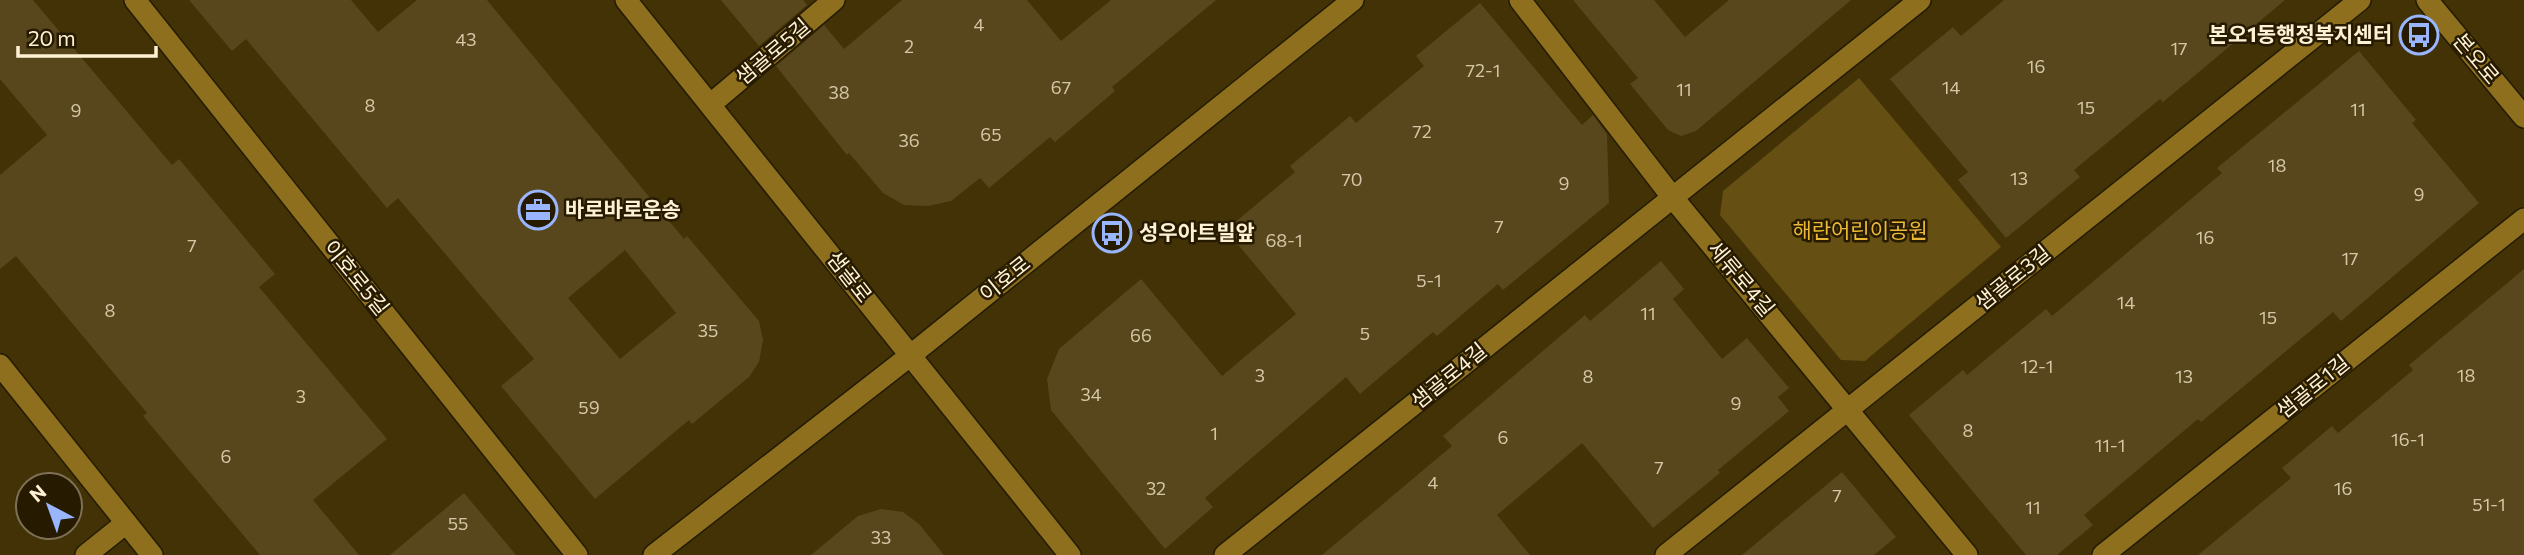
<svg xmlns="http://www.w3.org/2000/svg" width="2524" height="555" font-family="Commissioner,'Noto Sans KR',sans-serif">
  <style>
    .green { fill: #654f13 }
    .building { fill: #58471d; fill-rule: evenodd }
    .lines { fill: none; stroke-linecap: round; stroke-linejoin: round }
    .street-casing { stroke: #241b03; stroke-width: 24 }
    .secondary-casing { stroke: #241b03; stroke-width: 24 }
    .street { stroke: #8d6f1d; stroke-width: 21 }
    .secondary { stroke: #8d6f1d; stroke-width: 21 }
    .labels { text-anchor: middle; stroke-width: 5; stroke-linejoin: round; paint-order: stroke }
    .number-label { font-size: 18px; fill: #d5c7a6 }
    .poi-label { font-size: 21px; font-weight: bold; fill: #fff2d4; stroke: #261a00; text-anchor: start }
    .street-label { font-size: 21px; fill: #fff2d4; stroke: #261a00 }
    .park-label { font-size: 21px; fill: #eab936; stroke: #261a00 }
  </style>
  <rect width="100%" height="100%" fill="#423206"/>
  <polygon class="green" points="1859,78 2001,247 1865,361 1841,360 1720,215 1723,191"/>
  <g class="building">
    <polygon points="0,0 33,0 172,165 179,159 275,274 259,287 387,439 313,500 359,555 260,555 143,416 147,413 16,256 0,269 0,175 47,135 0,79"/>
    <path d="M 189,0 L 351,0 L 378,32 L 417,0 L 487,0 L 684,239 L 687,236 L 759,321 L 763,340 L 759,362 L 749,377 L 692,424 L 689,420 L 595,499 L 501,386 L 534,359 L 398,198 L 387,208 L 246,39 L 232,51 ZM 625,250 L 676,313 L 620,359 L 568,298 Z"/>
    <polygon points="721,0 803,0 807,5 759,46"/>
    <polygon points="902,0 1027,0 1061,41 1111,0 1216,0 1112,87 1115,91 1055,142 1050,137 989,188 980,178 951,201 928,206 904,205 883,193 849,153 847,155 776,66 824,25 844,49"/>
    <polygon points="1573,0 1654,0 1685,37 1729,0 1851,0 1696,131 1681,136 1668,130 1630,84 1638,78"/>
    <polygon points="2004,0 2285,0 2163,102 2160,99 2074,170 2080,177 2006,238 1958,180 1968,172 1890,79 1953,27 1961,36"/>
    <polygon points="1480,3 1582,125 1593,115 1607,134 1609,203 1503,290 1498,284 1437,336 1433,332 1360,394 1346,377 1205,498 1213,507 1165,549 1051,410 1047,379 1059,349 1141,279 1222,376 1296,314 1226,230 1295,172 1290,166 1350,116 1356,123 1424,66 1416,56"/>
    <polygon points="2359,51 2416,120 2412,123 2479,203 2341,321 2333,312 2201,422 2198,419 2084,515 2093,525 2057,555 2026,555 1909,415 1963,370 1967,375 2046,309 2052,316 2222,173 2217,168"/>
    <polygon points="1661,261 1684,289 1673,299 1722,359 1747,338 1789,388 1778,397 1789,411 1718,470 1720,473 1653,528 1582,443 1497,515 1530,555 1322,555 1452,446 1443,436 1585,315 1590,321"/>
    <polygon points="2524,269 2524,555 2198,555 2291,478 2282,468 2332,426 2338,433 2413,370 2409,365"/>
    <polygon points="1842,472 1896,537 1874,555 1742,555"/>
    <polygon points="464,493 516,555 390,555"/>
    <polygon points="881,509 903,512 919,524 944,555 811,555 858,516"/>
  </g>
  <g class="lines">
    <defs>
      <g id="street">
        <polyline points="135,0 577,555"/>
        <polyline points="1520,0 1673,198 1967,555"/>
        <polyline points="711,104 834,0"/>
        <polyline points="0,365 152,555"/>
        <polyline points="86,555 126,523"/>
        <polyline points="1225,555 1920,0"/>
        <polyline points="1666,555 2360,0"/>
        <polyline points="2103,555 2524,219"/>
      </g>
      <g id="secondary">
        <polyline points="626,0 1070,555"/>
        <polyline points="2427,0 2524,117"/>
        <polyline points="654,555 911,355 1353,0"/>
      </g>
    </defs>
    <use href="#street" class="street-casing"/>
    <use href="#secondary" class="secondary-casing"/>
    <use href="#street" class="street"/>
    <use href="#secondary" class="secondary"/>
  </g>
  <defs>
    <symbol id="bus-ring" viewBox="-11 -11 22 22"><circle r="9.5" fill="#261a00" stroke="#98b5fd" stroke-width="1.5"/><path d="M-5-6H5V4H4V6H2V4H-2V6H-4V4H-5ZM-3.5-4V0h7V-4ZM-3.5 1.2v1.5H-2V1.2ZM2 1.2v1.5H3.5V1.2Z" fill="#98b5fd"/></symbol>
    <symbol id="office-ring" viewBox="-11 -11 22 22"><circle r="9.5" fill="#261a00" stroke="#98b5fd" stroke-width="1.5"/><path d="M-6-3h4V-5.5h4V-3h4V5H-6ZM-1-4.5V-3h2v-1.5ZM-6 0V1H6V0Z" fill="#98b5fd"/></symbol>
  </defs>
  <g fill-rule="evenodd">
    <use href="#bus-ring" x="2397" y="13" width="44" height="44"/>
    <use href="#office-ring" x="516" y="188" width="44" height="44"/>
    <use href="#bus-ring" x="1090" y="211" width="44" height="44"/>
  </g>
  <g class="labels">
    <g class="number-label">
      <text x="979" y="31">4</text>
      <text x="466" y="46">43</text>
      <text x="909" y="53">2</text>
      <text x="2179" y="55">17</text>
      <text x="2036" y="73">16</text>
      <text x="1483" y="77">72-1</text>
      <text x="1061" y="94">67</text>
      <text x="1951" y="94">14</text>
      <text x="1684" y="96">11</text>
      <text x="839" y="99">38</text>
      <text x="370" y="112">8</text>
      <text x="2086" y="114">15</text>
      <text x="2358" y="116">11</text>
      <text x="76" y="117">9</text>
      <text x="1422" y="138">72</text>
      <text x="991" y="141">65</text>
      <text x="909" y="147">36</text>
      <text x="2277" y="172">18</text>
      <text x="2019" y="185">13</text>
      <text x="1352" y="186">70</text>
      <text x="1564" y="190">9</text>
      <text x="2419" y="201">9</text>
      <text x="1499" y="233">7</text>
      <text x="2205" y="244">16</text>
      <text x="1284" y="247">68-1</text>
      <text x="192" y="252">7</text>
      <text x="2350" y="265">17</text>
      <text x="1429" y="287">5-1</text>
      <text x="2126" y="309">14</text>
      <text x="110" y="317">8</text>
      <text x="1648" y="320">11</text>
      <text x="2268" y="324">15</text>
      <text x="708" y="337">35</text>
      <text x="1365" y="340">5</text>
      <text x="1141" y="342">66</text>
      <text x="2037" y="373">12-1</text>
      <text x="1260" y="382">3</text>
      <text x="2466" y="382">18</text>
      <text x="1588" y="383">8</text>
      <text x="2184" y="383">13</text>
      <text x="1091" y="401">34</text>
      <text x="301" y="403">3</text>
      <text x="1736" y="410">9</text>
      <text x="589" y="414">59</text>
      <text x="1968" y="437">8</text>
      <text x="1214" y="440">1</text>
      <text x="1503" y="444">6</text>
      <text x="2408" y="446">16-1</text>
      <text x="2110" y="452">11-1</text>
      <text x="226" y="463">6</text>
      <text x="1659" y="474">7</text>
      <text x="1433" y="489">4</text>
      <text x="1156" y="495">32</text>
      <text x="2343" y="495">16</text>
      <text x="1837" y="502">7</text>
      <text x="2489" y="511">51-1</text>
      <text x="2033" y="514">11</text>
      <text x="458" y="530">55</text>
      <text x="881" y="544">33</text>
    </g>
    <g class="poi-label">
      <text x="2392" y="42" text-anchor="end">본오1동행정복지센터</text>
      <text x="565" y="217">바로바로운송</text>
      <text x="1139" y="240">성우아트빌앞</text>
    </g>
    <g class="street-label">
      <text transform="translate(773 52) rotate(-40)" y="7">샘골로5길</text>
      <text transform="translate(2476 59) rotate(50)" y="7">본오로</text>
      <text transform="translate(849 277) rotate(52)" y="7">샘골로</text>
      <text transform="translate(356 278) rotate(51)" y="7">이호로5길</text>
      <text transform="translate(2013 278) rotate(-39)" y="7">샘골로3길</text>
      <text transform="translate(1005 279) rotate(-39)" y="7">이호로</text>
      <text transform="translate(1741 279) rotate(50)" y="7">세류로4길</text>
      <text transform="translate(1449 376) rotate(-39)" y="7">샘골로4길</text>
      <text transform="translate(2313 387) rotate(-39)" y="7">샘골로1길</text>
    </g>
    <g class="park-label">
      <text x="1860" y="238">해란어린이공원</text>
    </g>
  </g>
  <g transform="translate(49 506) rotate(319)"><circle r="33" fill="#261a00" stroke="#7d7055" stroke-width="2"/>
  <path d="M0-5L12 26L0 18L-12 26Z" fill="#98b5fd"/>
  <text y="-10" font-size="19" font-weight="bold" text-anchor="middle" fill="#fff2d4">N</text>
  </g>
  <path d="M18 46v10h138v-10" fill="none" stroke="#fff2d4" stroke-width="3.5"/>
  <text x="28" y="46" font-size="21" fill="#fff2d4" stroke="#261a00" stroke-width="5" paint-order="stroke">20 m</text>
</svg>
